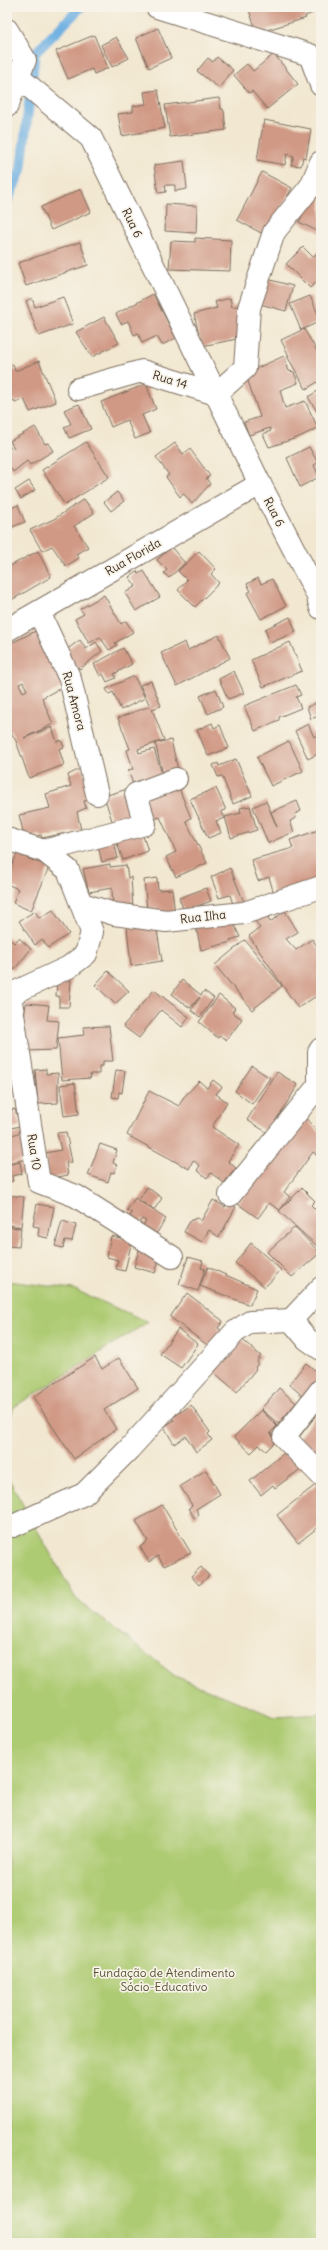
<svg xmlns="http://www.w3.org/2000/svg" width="328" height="2250" font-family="Delius,sans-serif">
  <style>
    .green { fill: #adcb72; stroke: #747a48 }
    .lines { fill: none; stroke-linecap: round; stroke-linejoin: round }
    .stream { stroke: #6eb0e2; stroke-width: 10 }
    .building { fill: #d09985; fill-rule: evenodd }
    .minor-casing { stroke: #7b6c5d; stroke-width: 24 }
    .minor { stroke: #fff; stroke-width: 22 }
    .labels { text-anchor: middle; stroke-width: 3.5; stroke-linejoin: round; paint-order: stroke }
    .street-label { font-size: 12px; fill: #3b2a1e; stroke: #f7f3e8 }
    .park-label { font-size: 12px; fill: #585233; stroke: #f7f3e8 }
  </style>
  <rect width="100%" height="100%" fill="#f7f3e8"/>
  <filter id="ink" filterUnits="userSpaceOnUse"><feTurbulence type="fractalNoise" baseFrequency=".025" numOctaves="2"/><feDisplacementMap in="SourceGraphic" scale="8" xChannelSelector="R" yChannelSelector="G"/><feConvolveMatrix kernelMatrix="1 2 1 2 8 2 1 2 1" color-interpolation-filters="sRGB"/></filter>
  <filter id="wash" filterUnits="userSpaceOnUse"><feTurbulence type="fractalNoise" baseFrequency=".012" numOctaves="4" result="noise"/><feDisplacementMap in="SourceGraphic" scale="16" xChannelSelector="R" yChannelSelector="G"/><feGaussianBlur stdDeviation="0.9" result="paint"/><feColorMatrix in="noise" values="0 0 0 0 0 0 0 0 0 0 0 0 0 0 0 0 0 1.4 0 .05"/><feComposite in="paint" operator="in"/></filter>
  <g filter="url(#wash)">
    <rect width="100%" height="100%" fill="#f2e8d1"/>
    <g class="green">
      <polygon points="7,1281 73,1289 148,1322 14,1407 7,1428"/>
      <polygon points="7,1476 76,1599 175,1676 275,1717 321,1714 321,2243 7,2243"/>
    </g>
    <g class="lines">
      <polyline class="stream" points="7,202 21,170 35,53 81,7"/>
    </g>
    <g id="blocks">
      <g class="building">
        <polygon points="248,7 315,7 316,12 305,16 306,18 257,33"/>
        <polygon points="158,28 171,58 149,68 136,38"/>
        <polygon points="94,35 108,68 94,74 92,69 68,79 56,51"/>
        <polygon points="116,37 129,58 112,67 101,45"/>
        <polygon points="274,54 298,84 267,109 252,91 249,93 234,75 247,64 253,71"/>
        <polygon points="217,57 233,70 219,88 197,71 208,58 213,62"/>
        <polygon points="158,90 165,128 122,136 118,114 133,112 133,106 146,104 144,92"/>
        <polygon points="219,98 221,109 223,109 224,112 226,130 170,137 165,105"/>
        <polygon points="264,120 311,129 306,158 303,157 301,166 291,165 294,156 287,154 285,165 257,160"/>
        <polygon points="184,161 187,189 175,191 175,185 165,185 166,192 158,193 154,165"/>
        <polygon points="262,172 292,188 271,227 263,234 237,220"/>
        <polygon points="81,189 91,212 51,230 41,207"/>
        <polygon points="314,192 321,196 321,233 299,222"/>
        <polygon points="166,204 197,206 196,233 165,231"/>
        <polygon points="195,238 231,240 230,271 169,269 171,241 195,242"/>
        <polygon points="80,242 88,265 26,286 18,263"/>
        <polygon points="303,247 313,257 321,249 321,278 310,288 286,264"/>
        <polygon points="267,279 293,286 286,311 260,304"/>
        <polygon points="153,294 176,338 162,345 157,336 142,343 138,333 134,335 128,321 121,324 116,314"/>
        <polygon points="310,296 321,321 301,330 290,304"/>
        <polygon points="63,297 73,324 39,336 26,301 32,298 35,307"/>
        <polygon points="230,298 232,307 240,305 239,301 246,299 242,338 202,346 194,314 217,308 215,302"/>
        <polygon points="104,317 119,343 92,357 76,332"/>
        <polygon points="304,329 317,351 321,347 321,380 306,389 287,356 289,356 281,340"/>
        <polygon points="284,356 289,371 294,372 298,383 280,390 285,408 305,401 318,428 297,438 269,447 263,434 271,431 270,428 249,435 244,422 260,417 247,378 257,368"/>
        <polygon points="39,361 56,402 30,412 24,399 15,403 14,400 8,402 7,367 13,364 15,371"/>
        <polygon points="146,384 156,409 142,415 150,433 135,439 127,420 111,427 101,402"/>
        <polygon points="321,389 321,418 308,397"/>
        <polygon points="79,404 91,429 69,438 64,427 71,424 64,410"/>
        <polygon points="35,427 45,444 48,443 53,451 30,465 27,461 13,472 11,468 7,470 7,442 11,449 14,448 10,441"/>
        <polygon points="86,442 109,477 65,505 42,470"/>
        <polygon points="175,443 183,454 190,449 210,476 206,478 210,484 192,504 184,494 180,497 166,477 169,475 156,457"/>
        <polygon points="309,447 318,463 314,465 319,477 300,487 287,458"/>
        <polygon points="29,481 35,490 21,499 15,490"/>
        <polygon points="117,492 124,501 111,511 104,502"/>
        <polygon points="84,499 94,513 74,526 88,547 76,554 79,558 66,566 52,546 42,551 30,530 54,519"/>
        <polygon points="18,505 25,522 7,529 7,510"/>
        <polygon points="171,547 185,563 169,578 164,573 167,570 157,560"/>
        <polygon points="38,551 51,577 8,602 10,605 7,606 7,560 10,566"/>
        <polygon points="199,551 216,569 211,574 219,583 195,607 178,590 187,580 178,571"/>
        <polygon points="137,571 138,574 144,571 160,597 136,611 125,593 136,586 129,577"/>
        <polygon points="258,578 261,584 272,579 286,606 261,619 247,593 251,591 247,584"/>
        <polygon points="104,595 121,624 126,621 133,632 115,643 117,645 109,650 100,637 89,643 75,619 84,614 80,609"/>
        <polygon points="290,617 296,632 270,643 265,629"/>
        <path d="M 40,629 L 68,684 L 42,698 L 53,724 L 24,738 L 52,727 L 57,742 L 61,740 L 64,747 L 59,749 L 64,765 L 29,778 L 16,741 L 7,726 L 7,645 ZM 23,682 L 27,690 L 23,692 L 19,684 Z"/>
        <polygon points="219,635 230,658 177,686 161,653 185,642 188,650"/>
        <polygon points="80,640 86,649 96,642 102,651 80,669 78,667 71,672 66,650"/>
        <polygon points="290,642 302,671 263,687 251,660"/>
        <polygon points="123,648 132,664 114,674 116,678 107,682 103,674 100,676 94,664"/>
        <polygon points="234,671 244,693 228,699 219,679"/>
        <polygon points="134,676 145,698 121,710 113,692 109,694 106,689"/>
        <polygon points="151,681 161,706 152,709 164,740 138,749 139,753 154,749 163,777 133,784 128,770 133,769 127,750 130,749 118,718 150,706 140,685"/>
        <polygon points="296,685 301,695 296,697 301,708 279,717 279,720 255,731 244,706"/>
        <polygon points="216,689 223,707 208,714 200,696"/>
        <polygon points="321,701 321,715 311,719 307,707"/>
        <polygon points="212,723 214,728 220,725 229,748 208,756 197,730"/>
        <polygon points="308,724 314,737 321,733 321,752 308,759 295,731"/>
        <polygon points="171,740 179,774 164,778 155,743"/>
        <polygon points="289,741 303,771 271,786 257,757"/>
        <polygon points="236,759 252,796 233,804 222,776 218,777 213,765 218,763 219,766"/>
        <polygon points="82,768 92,799 84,801 86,808 77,812 81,830 42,838 41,835 32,837 31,834 24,835 19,815 50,808 46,794 71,786 68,775"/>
        <polygon points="176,781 191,818 186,821 207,863 176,877 166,857 176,852 160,817 150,820 139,796"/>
        <polygon points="131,788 134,818 114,827 104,796"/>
        <polygon points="216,788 226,810 221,811 225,818 216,821 221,833 208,838 190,799"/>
        <polygon points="266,801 277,827 271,812 297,801 301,811 295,814 296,818 290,821 294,832 268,843 253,807"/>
        <polygon points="250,806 257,830 231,838 225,817 241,813 240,808"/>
        <polygon points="321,829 321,883 274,894 269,877 258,881 251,860 293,848 290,840"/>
        <polygon points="141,830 148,851 123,860 115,838"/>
        <polygon points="113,838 118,858 102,862 97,842"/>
        <polygon points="17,854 49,867 31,911 13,903 18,889 7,884 7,876"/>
        <polygon points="110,864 110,867 126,865 128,878 131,877 133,908 113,910 112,888 89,892 83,869"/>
        <polygon points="230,868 244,902 234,907 230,895 219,898 211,877"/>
        <polygon points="157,878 158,890 172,889 175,914 158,915 158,908 147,909 144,880"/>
        <polygon points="206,888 211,901 184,911 179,898"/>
        <polygon points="53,910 69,934 48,948 42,939 35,945 19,921 35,911 39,918"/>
        <polygon points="266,910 270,916 268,918 270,922 285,911 298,932 286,939 296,950 312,939 321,951 321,993 298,1008 249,936 260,928 254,919"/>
        <polygon points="232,920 240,937 230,940 231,942 201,950 196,927"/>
        <polygon points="156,924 162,961 131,966 127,927"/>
        <polygon points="7,936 14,943 19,938 31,949 14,970 7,966"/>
        <polygon points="245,940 282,986 252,1010 215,965"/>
        <polygon points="108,971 129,991 115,1004 95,985"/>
        <polygon points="57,980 71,980 69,1007 59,1007 59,996 56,996"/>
        <polygon points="182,980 201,995 204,991 214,998 200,1017 191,1010 200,997 190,1008 172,994"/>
        <polygon points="154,990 189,1017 182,1027 161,1010 139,1038 123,1026"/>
        <polygon points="219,995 235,1008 232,1012 242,1019 227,1040 220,1036 218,1038 199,1022"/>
        <polygon points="26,1003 49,1005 47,1020 59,1021 56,1050 25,1051 23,1027"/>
        <polygon points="109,1026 113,1061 103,1061 103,1066 99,1066 99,1074 90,1074 91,1078 62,1080 58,1038 84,1035 83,1027"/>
        <polygon points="12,1051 18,1079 7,1082 7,1052"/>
        <polygon points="252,1066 270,1078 252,1104 235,1091"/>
        <polygon points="46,1069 46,1074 58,1073 58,1103 38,1104 35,1070"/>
        <polygon points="116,1070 125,1071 122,1093 119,1092 118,1098 112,1097"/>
        <polygon points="277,1072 298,1085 268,1133 247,1120"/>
        <polygon points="213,1080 222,1087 216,1094 227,1102 212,1127 239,1145 228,1161 236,1168 224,1183 211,1173 207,1178 197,1170 200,1166 193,1160 189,1169 127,1135 149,1091 179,1106 183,1098 199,1081 207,1088"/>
        <polygon points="75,1083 79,1114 64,1116 60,1085"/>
        <polygon points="15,1109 20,1126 7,1129 7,1111"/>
        <polygon points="302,1114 321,1135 321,1159 313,1152 284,1192 290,1197 280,1210 269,1203 258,1218 238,1204"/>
        <polygon points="23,1132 30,1158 7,1164 7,1136"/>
        <polygon points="66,1132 72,1162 66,1163 68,1175 48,1179 45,1153 61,1150 57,1133"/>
        <polygon points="100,1144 117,1150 113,1163 117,1165 114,1173 111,1172 108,1182 88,1175"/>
        <polygon points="20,1162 22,1174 12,1176 13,1181 7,1182 7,1165"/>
        <polygon points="147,1187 162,1198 154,1210 139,1200"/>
        <polygon points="302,1188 315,1201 311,1205 320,1214 318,1216 321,1219 321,1243 318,1247 279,1211"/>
        <polygon points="7,1195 24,1197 21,1227 7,1225"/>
        <polygon points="135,1198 166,1219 152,1240 139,1232 146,1221 142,1219 137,1226 128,1220 132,1213 127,1210"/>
        <polygon points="213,1200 225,1207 227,1202 236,1207 219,1237 209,1230 202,1242 184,1232 190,1221 197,1218 201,1221"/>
        <polygon points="37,1204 54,1207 48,1238 38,1236 39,1227 33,1226"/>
        <polygon points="62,1221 76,1225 72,1241 65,1240 63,1248 55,1246"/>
        <polygon points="7,1227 21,1228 19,1247 7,1246"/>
        <polygon points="295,1227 320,1253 292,1277 267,1252"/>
        <polygon points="111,1236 132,1240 125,1271 116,1269 118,1260 107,1257"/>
        <polygon points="251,1243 281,1270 265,1287 235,1263"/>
        <polygon points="139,1250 160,1257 155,1273 134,1267"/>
        <polygon points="188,1257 203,1261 201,1268 205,1269 198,1291 179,1284"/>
        <polygon points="208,1267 257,1289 250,1305 200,1286"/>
        <polygon points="187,1293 223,1321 218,1328 223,1332 211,1348 170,1317"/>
        <polygon points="178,1329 198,1344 181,1368 160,1354"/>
        <polygon points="237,1335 261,1356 257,1361 258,1363 255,1368 256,1369 237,1392 208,1367"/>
        <polygon points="95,1357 102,1369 119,1358 138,1388 104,1410 116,1429 74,1459 33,1397"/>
        <polygon points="306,1363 321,1375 321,1381 306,1399 289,1384"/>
        <polygon points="279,1388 296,1403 278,1424 261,1409"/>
        <polygon points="191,1405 210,1432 208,1434 212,1440 196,1452 186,1436 174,1444 164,1427 174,1420 172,1418"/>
        <polygon points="321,1409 321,1466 296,1441"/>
        <polygon points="261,1410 277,1426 270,1433 277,1440 266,1451 259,1445 251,1453 234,1437"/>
        <polygon points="295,1452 306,1465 275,1488 273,1485 261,1495 250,1481 284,1453 288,1458"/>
        <polygon points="206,1470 220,1494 196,1509 199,1515 194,1518 189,1508 192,1505 180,1486"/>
        <polygon points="318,1483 321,1487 321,1525 298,1543 277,1515"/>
        <polygon points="162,1505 191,1553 164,1566 158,1556 149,1562 140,1547 148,1541 136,1521"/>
        <polygon points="201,1567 209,1576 199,1585 191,1576"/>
      </g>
    </g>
  </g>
  <g filter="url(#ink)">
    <use href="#blocks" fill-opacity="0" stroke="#7b6c5d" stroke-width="1"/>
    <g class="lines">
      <defs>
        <g id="minor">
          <polyline points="157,7 310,55 321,85"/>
          <polyline points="7,30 25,60 7,106"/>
          <polyline points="18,77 91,138 260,484 317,594 321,608"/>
          <polyline points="78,389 142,371 216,394 245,368 249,308 274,232 311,186 321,162"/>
          <polyline points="39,612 70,679 97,794"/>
          <polyline points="7,630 260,484"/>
          <polyline points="7,839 44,851 68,870 92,932 86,954 69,967 7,996"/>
          <polyline points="44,851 145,824 136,794 176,779"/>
          <polyline points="82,904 114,914 166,921 244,913 321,887"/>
          <polyline points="10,995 39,1182 76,1196 172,1257"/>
          <polyline points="321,1049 319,1052 319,1085 321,1087"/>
          <polyline points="230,1195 319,1085"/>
          <polyline points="291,1320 321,1288"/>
          <polyline points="291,1320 307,1339 321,1349"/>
          <polyline points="320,1474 284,1437 321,1390"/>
          <polyline points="7,1525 13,1526 84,1494 129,1449 235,1332 250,1322 291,1320"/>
        </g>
      </defs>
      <use href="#minor" class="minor-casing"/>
      <use href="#minor" class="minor"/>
    </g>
  </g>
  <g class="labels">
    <g class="street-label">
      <text transform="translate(132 223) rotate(64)" y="4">Rua 6</text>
      <text transform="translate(170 380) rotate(17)" y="4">Rua 14</text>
      <text transform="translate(274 512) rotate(63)" y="4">Rua 6</text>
      <text transform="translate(133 557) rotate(-30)" y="4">Rua Florida</text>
      <text transform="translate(74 701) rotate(75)" y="4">Rua Amora</text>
      <text transform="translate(203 917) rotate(-6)" y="4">Rua Ilha</text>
      <text transform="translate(34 1152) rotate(81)" y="4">Rua 10</text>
    </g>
    <g class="park-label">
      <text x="164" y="1977">Fundação de Atendimento<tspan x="164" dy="14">Sócio-Educativo</tspan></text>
    </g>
  </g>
  <rect width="328" height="2250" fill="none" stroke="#f7f3e8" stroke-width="24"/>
</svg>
